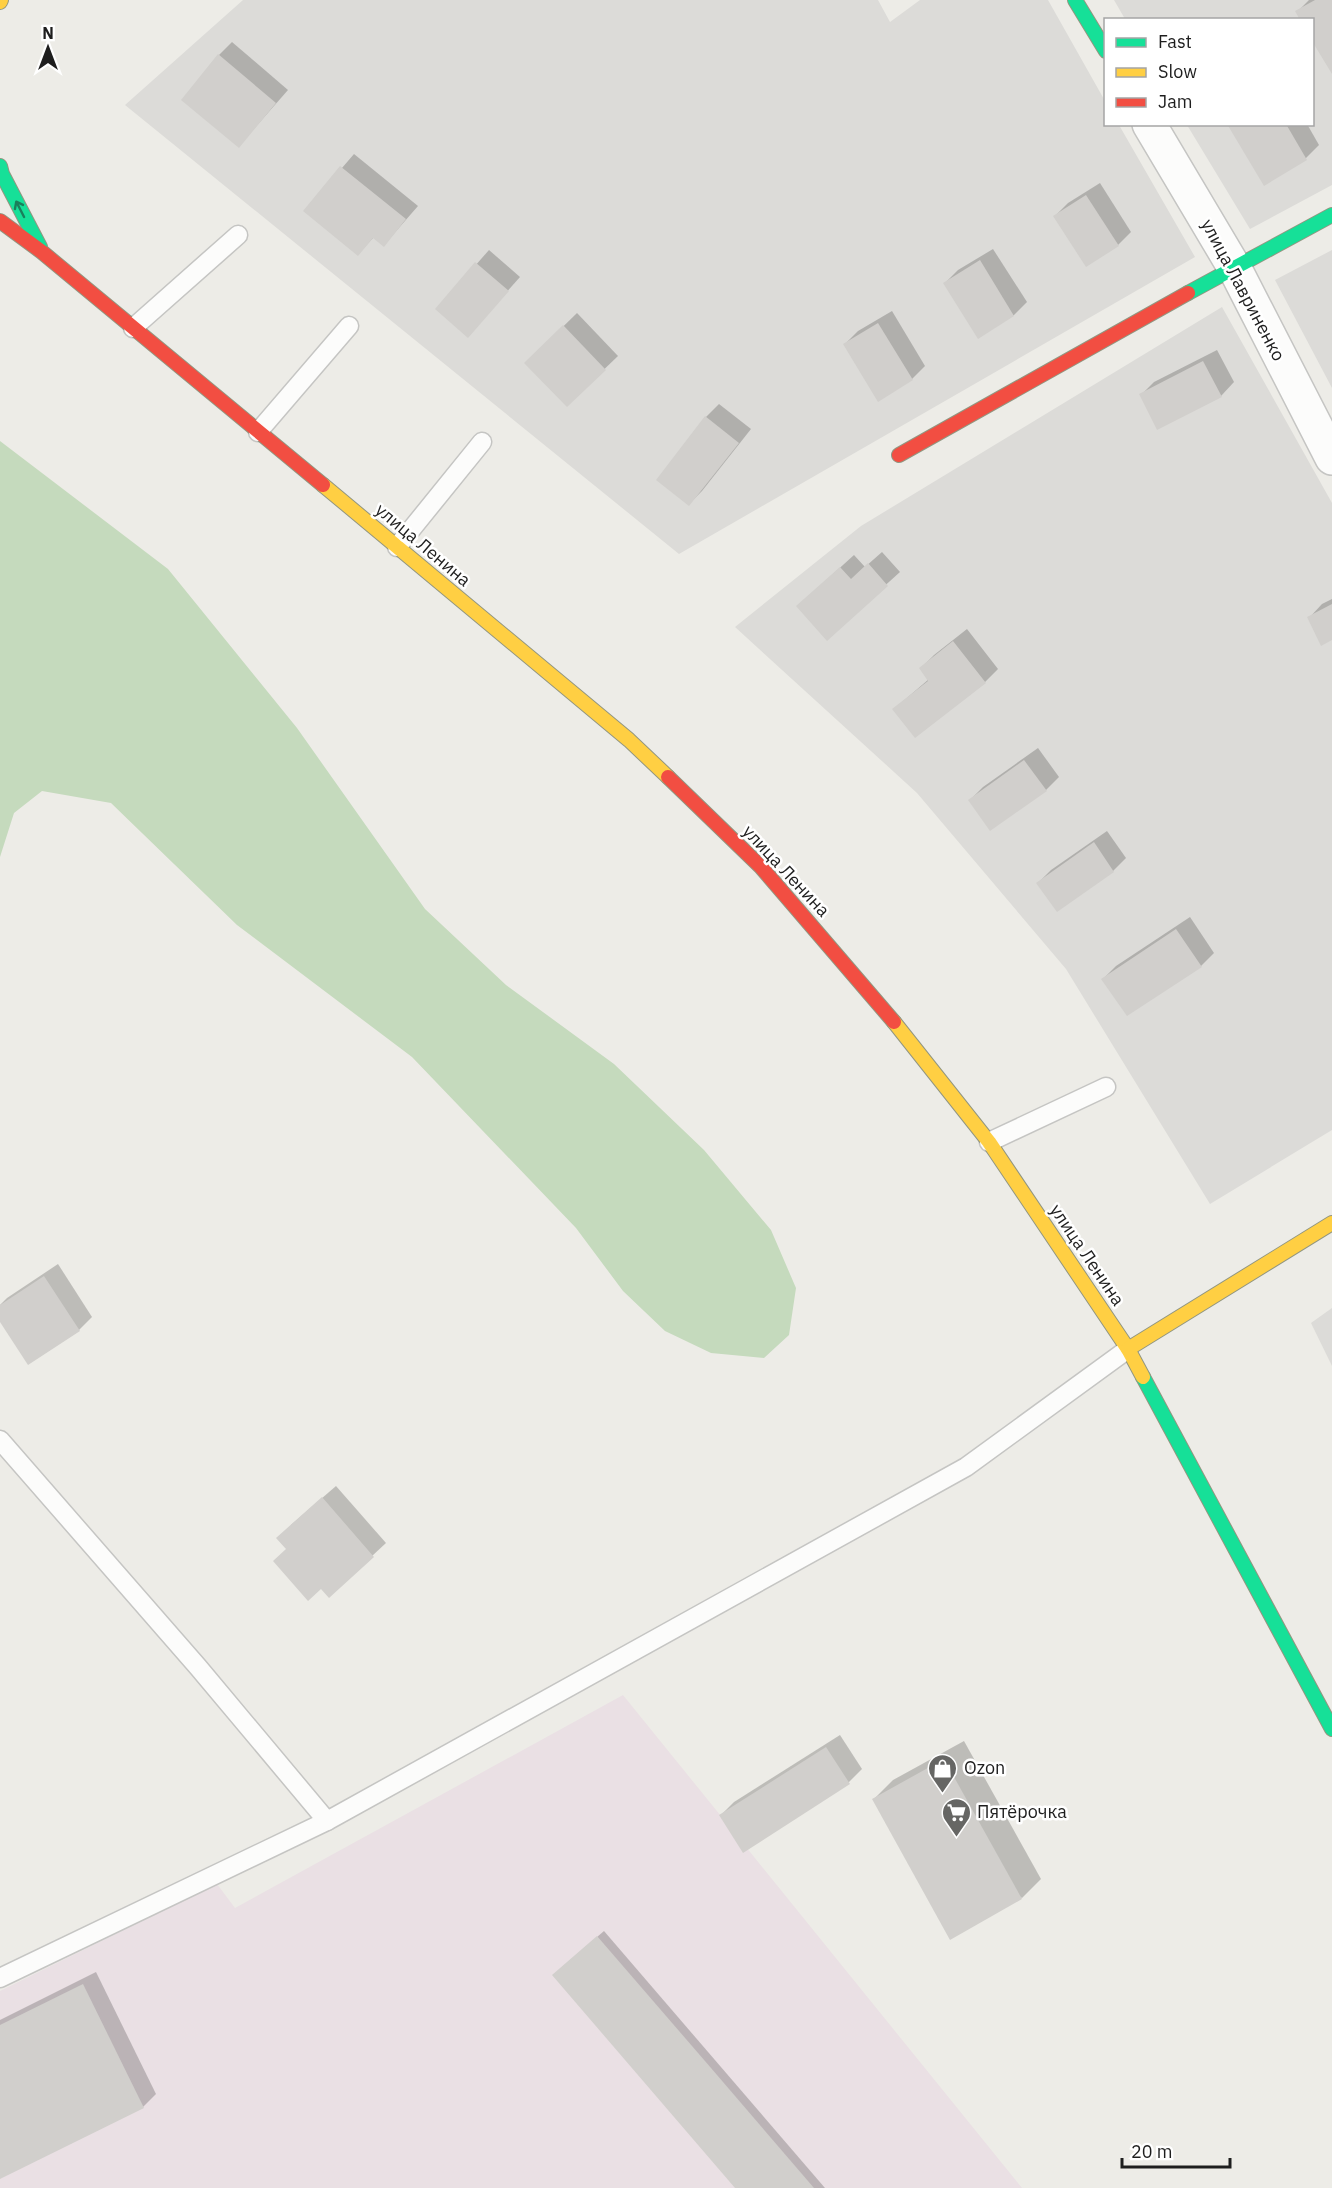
<svg xmlns="http://www.w3.org/2000/svg" width="1332" height="2188" font-family="'IBM Plex Sans',sans-serif">
  <style>
    .residential { fill: #dcdbd8 }
    .industrial { fill: #eae0e4 }
    .forest { fill: #c5dabd }
    .shadow { fill: #0003 }
    .building { fill: #d1cfcc }
    .lines { fill: none; stroke-linecap: round; stroke-linejoin: round }
    .lane-casing { stroke: #c5c5c3; stroke-width: 21 }
    .street-casing { stroke: #c5c5c3; stroke-width: 36 }
    .fast-casing { stroke: #929680; stroke-width: 16 }
    .slow-casing { stroke: #929680; stroke-width: 16 }
    .jam-casing { stroke: #929680; stroke-width: 16 }
    .lane { stroke: #fcfcfb; stroke-width: 18 }
    .street { stroke: #fcfcfb; stroke-width: 33 }
    .fast { stroke: #16e098; stroke-width: 14 }
    .slow { stroke: #ffcf43; stroke-width: 14 }
    .jam { stroke: #f24e42; stroke-width: 14 }
    .oneway { stroke: #1a7f5b }
    .labels { text-anchor: middle; stroke-width: 5; stroke-linejoin: round; paint-order: stroke }
    .street-label { font-size: 18px; fill: #1e1e1e; stroke: #fff }
    .poi-label { font-size: 18px; fill: #1e1e1e; stroke: #fff; text-anchor: start }
  </style>
  <rect width="100%" height="100%" fill="#edece7"/>
  <g class="residential">
    <polygon points="243,0 878,0 890,22 920,0 1048,0 1105,101 1106,124 1119,125 1195,257 679,554 125,105"/>
    <polygon points="1114,0 1332,0 1332,185 1250,229 1187,125 1312,124 1312,20 1125,19"/>
    <polygon points="1332,250 1332,388 1275,280"/>
    <polygon points="1222,307 1332,503 1332,1130 1210,1204 1066,969 917,793 735,627 861,526"/>
    <polygon points="1332,1308 1332,1366 1311,1323"/>
  </g>
  <polygon class="industrial" points="623,1695 1022,2188 0,2188 0,1991 217,1884 235,1908"/>
  <polygon class="forest" points="0,441 168,569 297,728 425,909 506,985 614,1064 704,1150 771,1230 796,1288 789,1335 764,1358 711,1353 665,1331 623,1291 576,1228 412,1057 237,925 111,803 42,791 14,813 0,857"/>
  <g class="shadow">
    <polygon points="1309,0 1332,0 1332,71 1312,20 1297,12"/>
    <polygon points="232,42 288,90 239,146 219,55"/>
    <polygon points="1229,124 1307,124 1319,145 1306,158 1265,184"/>
    <polygon points="354,154 418,206 384,245 374,237 358,254 305,211"/>
    <polygon points="1100,183 1131,232 1118,245 1055,216 1068,203"/>
    <polygon points="993,249 1027,302 1014,315 978,337 945,283 958,270"/>
    <polygon points="489,250 520,277 468,336 437,309"/>
    <polygon points="892,311 925,366 912,379 845,344 858,331"/>
    <polygon points="577,313 618,356 567,405 526,363"/>
    <polygon points="1217,350 1234,382 1221,396 1141,395 1154,382"/>
    <polygon points="719,404 751,429 702,491 689,504 706,417"/>
    <polygon points="882,552 900,572 827,638 811,594 854,555 865,567"/>
    <polygon points="1332,599 1332,639 1309,618 1322,604"/>
    <polygon points="967,629 998,669 985,682 894,709 929,679 921,668 934,655"/>
    <polygon points="1038,748 1059,777 1046,790 970,800 983,787"/>
    <polygon points="1107,831 1126,858 1113,871 1057,910 1038,883 1051,870"/>
    <polygon points="1190,917 1214,953 1201,966 1103,979 1116,966"/>
    <polygon points="58,1264 92,1317 79,1330 0,1319 0,1305 7,1298"/>
    <polygon points="336,1486 386,1543 329,1596 288,1549 291,1525"/>
    <polygon points="840,1735 862,1769 849,1782 743,1851 721,1815 734,1802"/>
    <polygon points="964,1741 1041,1879 1022,1898 874,1799 893,1780"/>
    <polygon points="604,1931 825,2188 737,2188 560,1969"/>
    <polygon points="96,1972 156,2094 143,2107 0,2177 0,2020"/>
  </g>
  <g class="building">
    <polygon points="1315,0 1332,0 1332,74 1312,41 1312,20 1300,20 1295,11"/>
    <polygon points="218,54 276,103 239,148 181,100"/>
    <polygon points="1227,124 1286,124 1307,160 1264,186"/>
    <polygon points="340,166 406,219 384,247 373,238 358,256 303,211"/>
    <polygon points="1086,195 1119,246 1086,267 1053,216"/>
    <polygon points="980,260 1014,316 978,339 943,283"/>
    <polygon points="475,262 509,291 468,338 435,309"/>
    <polygon points="878,323 913,380 878,402 843,344"/>
    <polygon points="563,325 606,370 567,407 524,363"/>
    <polygon points="1203,361 1222,397 1157,430 1139,394"/>
    <polygon points="705,416 739,443 689,506 656,480"/>
    <polygon points="868,563 888,586 827,641 796,606 840,567 851,579"/>
    <polygon points="1332,604 1332,640 1321,646 1307,617"/>
    <polygon points="953,641 986,683 915,738 892,709 928,681 919,668"/>
    <polygon points="1024,760 1047,791 990,831 968,800"/>
    <polygon points="1094,842 1114,872 1057,912 1036,883"/>
    <polygon points="1176,929 1202,967 1127,1016 1101,979"/>
    <polygon points="44,1276 80,1331 28,1365 0,1322 0,1305"/>
    <polygon points="322,1497 374,1557 329,1598 321,1589 308,1601 273,1561 286,1549 276,1538"/>
    <polygon points="826,1747 850,1784 743,1853 719,1815"/>
    <polygon points="944,1759 1022,1899 950,1940 872,1799"/>
    <polygon points="597,1936 711,2068 814,2188 735,2188 552,1975"/>
    <polygon points="83,1984 144,2108 0,2179 0,2025"/>
  </g>
  <g class="lines">
    <defs>
      <g id="lane">
        <polyline points="133,328 238,235"/>
        <polyline points="258,432 349,326"/>
        <polyline points="397,547 482,442"/>
        <polyline points="989,1142 1106,1087"/>
        <polyline points="0,1440 198,1667 327,1821"/>
        <polyline points="0,1978 327,1821 966,1467 1128,1349"/>
      </g>
      <polyline id="street" points="1149,124 1234,267 1332,458"/>
      <g id="fast">
        <polyline points="1075,0 1106,51"/>
        <polyline points="0,166 2,174 40,247"/>
        <polyline points="1188,293 1332,215"/>
        <polyline points="1143,1377 1332,1729"/>
      </g>
      <g id="slow">
        <polyline points="0,2 1,0"/>
        <polyline points="323,485 629,740 668,777"/>
        <polyline points="894,1022 989,1142 1128,1349 1143,1377"/>
        <polyline points="1128,1349 1332,1223"/>
      </g>
      <g id="jam">
        <polyline points="0,221 42,252 323,485"/>
        <polyline points="899,455 1188,293"/>
        <polyline points="668,777 761,867 894,1022"/>
      </g>
    </defs>
    <use href="#lane" class="lane-casing"/>
    <use href="#street" class="street-casing"/>
    <use href="#fast" class="fast-casing"/>
    <use href="#slow" class="slow-casing"/>
    <use href="#jam" class="jam-casing"/>
    <use href="#lane" class="lane"/>
    <use href="#street" class="street"/>
    <use href="#fast" class="fast"/>
    <use href="#slow" class="slow"/>
    <use href="#jam" class="jam"/>
  </g>
  <defs><path id="oneway-shaft" d="M-6 0H5M1.5-3L5.5 0L1.5 3" fill="none" stroke-width="1.6" stroke-linecap="round" stroke-linejoin="round" transform="scale(1.5)"/></defs>
  <use class="oneway" href="#oneway-shaft" transform="translate(20 209) rotate(-117)"/>
  <defs>
    <symbol id="shop-pin" viewBox="-11 -11 22 30"><path d="M0 17L-7.5 6A9.5 9.5 0 1 1 7.5 6Z" fill="#666664" stroke="#fff"/><path d="M-5-2.5h2.3a2.7 3.5 0 0 1 5.4 0H5L5.5 6h-11ZM-1.5-2.5h3a1.5 2.3 0 0 0-3 0Z" fill="#fff"/></symbol>
    <symbol id="supermarket-pin" viewBox="-11 -11 22 30"><path d="M0 17L-7.5 6A9.5 9.5 0 1 1 7.5 6Z" fill="#666664" stroke="#fff"/><path d="M-6-5.5h2.5l.6 2H6L4.5 2H-2.5L-4.4-4H-6ZM-1.5 3.2a1.3 1.3 0 1 0 .1 0ZM3 3.2a1.3 1.3 0 1 0 .1 0Z" fill="#fff"/></symbol>
  </defs>
  <g fill-rule="evenodd">
    <use href="#shop-pin" x="926" y="1752" width="33" height="45"/>
    <use href="#supermarket-pin" x="940" y="1796" width="33" height="45"/>
  </g>
  <g class="labels">
    <g class="street-label">
      <text transform="translate(1243 290) rotate(62)" y="6">улица Лавриненко</text>
      <text transform="translate(423 545) rotate(40)" y="6">улица Ленина</text>
      <text transform="translate(786 871) rotate(47)" y="6">улица Ленина</text>
      <text transform="translate(1087 1255) rotate(56)" y="6">улица Ленина</text>
    </g>
    <g class="poi-label">
      <text x="964" y="1774">Ozon</text>
      <text x="977" y="1818">Пятёрочка</text>
    </g>
  </g>
  <rect x="1104" y="18" width="210" height="108" fill="#ffffff" stroke="#a5a5a5" stroke-width="1.5"/>
  <rect x="1116" y="38" width="30" height="9" fill="#16e098" stroke="#a5a5a5" stroke-width="1.5"/>
  <text x="1158" y="48" font-size="18" fill="#1e1e1e">Fast</text>
  <rect x="1116" y="68" width="30" height="9" fill="#ffcf43" stroke="#a5a5a5" stroke-width="1.5"/>
  <text x="1158" y="78" font-size="18" fill="#1e1e1e">Slow</text>
  <rect x="1116" y="98" width="30" height="9" fill="#f24e42" stroke="#a5a5a5" stroke-width="1.5"/>
  <text x="1158" y="108" font-size="18" fill="#1e1e1e">Jam</text>
  <g transform="translate(48 48)" stroke="#ffffff" stroke-width="4.5" paint-order="stroke">
  <path d="M0-4.5L10 22L0 15L-10 22Z" fill="#1e1e1e"/>
  <text y="-9" font-size="16" font-weight="bold" text-anchor="middle" fill="#1e1e1e">N</text>
  </g>
  <path d="M1122 2158v9h108v-9" fill="none" stroke="#1e1e1e" stroke-width="3"/>
  <text x="1131" y="2158" font-size="18" fill="#1e1e1e" stroke="#ffffff" stroke-width="4.5" paint-order="stroke">20 m</text>
</svg>
